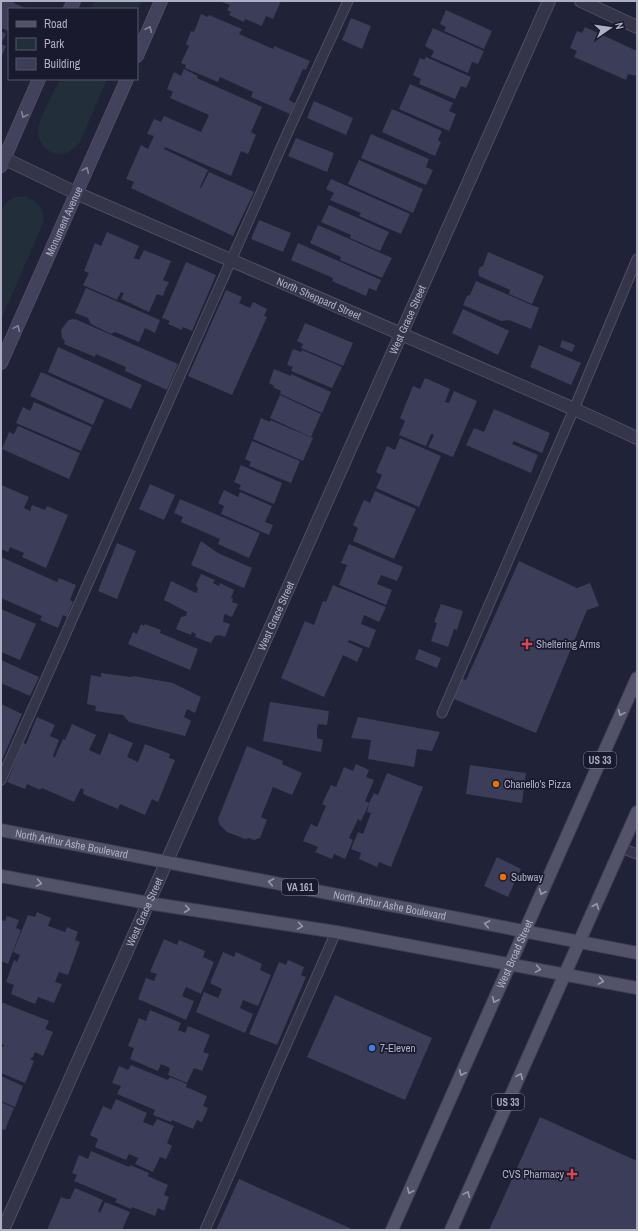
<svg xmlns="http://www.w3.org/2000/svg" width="638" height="1231" font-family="'Archivo Narrow',sans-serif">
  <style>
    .green { fill: #222e39 }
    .building { fill: #3c3d58 }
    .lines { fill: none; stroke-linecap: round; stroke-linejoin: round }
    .lane-casing { stroke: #4e4f63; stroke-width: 11 }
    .street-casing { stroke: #4e4f63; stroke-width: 14 }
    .secondary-casing { stroke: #4e4f63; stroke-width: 14 }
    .primary-casing { stroke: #3d3e52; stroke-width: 14 }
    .lane { stroke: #343549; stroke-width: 9 }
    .street { stroke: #343549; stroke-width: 12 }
    .secondary { stroke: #42425c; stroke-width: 12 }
    .primary { stroke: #525369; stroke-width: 12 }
    .oneway { stroke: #83839b }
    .oneway2 { stroke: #9798ae }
    .health-dot { fill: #e0444e; stroke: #191a2d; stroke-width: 1.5 }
    .food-dot { fill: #e8710a; stroke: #191a2d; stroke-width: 1.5 }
    .shop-dot { fill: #3f7fe0; stroke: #191a2d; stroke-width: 1.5 }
    .labels { text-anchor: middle; stroke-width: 3.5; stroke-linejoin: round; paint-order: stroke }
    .shield { fill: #191a2d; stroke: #818297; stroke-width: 1 }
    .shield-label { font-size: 10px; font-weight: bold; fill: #aeafc5 }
    .street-label { font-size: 11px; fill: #aeafc5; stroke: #191a2d }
    .poi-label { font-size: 11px; fill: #aeafc5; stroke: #191a2d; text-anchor: start }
  </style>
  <rect width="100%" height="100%" fill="#202238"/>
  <g class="green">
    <polygon points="95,1 142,1 137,12 137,9 91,9"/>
    <path d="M 60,79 L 107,79 L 80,142 C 74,149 66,156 56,154 C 46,152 38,142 38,131 C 39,119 54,91 60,79 Z"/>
    <path d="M 24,196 C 37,200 43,208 44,221 L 1,320 L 1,212 C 6,200 11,197 24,196 Z"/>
  </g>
  <g class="building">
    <polygon points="1,1 15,1 14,3 27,9 9,9 9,27 8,31 1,28"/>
    <polygon points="219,1 281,1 273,19 266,16 262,26 245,19 244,22 229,15 231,12 227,10 230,5"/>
    <polygon points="446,10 492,31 484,49 444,31 446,27 440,24"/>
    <polygon points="201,14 208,17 209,15 242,29 239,34 273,49 274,46 310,61 306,70 303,69 289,100 295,103 290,114 251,97 253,92 220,77 218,82 185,68 186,65 181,63 189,46 186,44 191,31 194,32"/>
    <polygon points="351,18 371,26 362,49 342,40"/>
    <polygon points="585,27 637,51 637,71 635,76 628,74 626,80 574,57 577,51 570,48 577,31 582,33"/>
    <polygon points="433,28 484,51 478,64 472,62 468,73 431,57 434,51 425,46"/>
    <polygon points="1,31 6,34 1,44"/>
    <polygon points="1,44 6,46 1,58"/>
    <polygon points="426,57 471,77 466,88 461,86 455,99 419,84 421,79 413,75 420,58 424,60"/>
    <polygon points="184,69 198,76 197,78 262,107 251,132 256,135 248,154 241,151 231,176 165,147 164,149 208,170 200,187 201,188 209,172 254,192 233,236 131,188 134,182 126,179 141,145 148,149 154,136 147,134 154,119 161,122 164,116 201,132 209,115 170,98 173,92 167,89 174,72 181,76"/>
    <polygon points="410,84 453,103 449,111 456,114 449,131 399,109"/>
    <polygon points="314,101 353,118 346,135 307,118"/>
    <polygon points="392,109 442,131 438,140 441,142 435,156 382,132"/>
    <polygon points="371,134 429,159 426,167 433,170 426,185 361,158"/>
    <polygon points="296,138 334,153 327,172 288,156"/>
    <polygon points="359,160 423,189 413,213 348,184"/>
    <polygon points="331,179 410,214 401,234 359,216 361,213 330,200 334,193 326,189"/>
    <polygon points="329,205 389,232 380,251 350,238 351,235 321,222"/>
    <polygon points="259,220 291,233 283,252 251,239"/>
    <polygon points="318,225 392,258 382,278 340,260 341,257 310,243"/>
    <polygon points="107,232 139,246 134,258 139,260 144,250 171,261 163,280 169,282 165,290 163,296 157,294 149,312 121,299 124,293 121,292 117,300 83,285 89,273 84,271 95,243 101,246"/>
    <polygon points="298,243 381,280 376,291 369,288 366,296 332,281 333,278 291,260"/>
    <polygon points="488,252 544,276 532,304 509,294 510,290 479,276 478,271 480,267 483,266"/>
    <polygon points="186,262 216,275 192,331 183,327 182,330 168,324 170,321 162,318"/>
    <polygon points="476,281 539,308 531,329 509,320 501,321 463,305 467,296 470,295"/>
    <polygon points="86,288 160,320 155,333 145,328 139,342 115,332 111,334 91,324 88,318 75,313"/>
    <polygon points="226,290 242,297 239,303 250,308 253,302 267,309 264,316 267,317 232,395 188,376"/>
    <polygon points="463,309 509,331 498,355 452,333"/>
    <polygon points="73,319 75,320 75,319 178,364 167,390 125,371 126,367 96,354 95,357 64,344 65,341 62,338 61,330 67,322 69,320"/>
    <polygon points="305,323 353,343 343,366 301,348 303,344 297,341"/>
    <polygon points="562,340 575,345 572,352 560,347"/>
    <polygon points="539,345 581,363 571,385 530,367"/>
    <polygon points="58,347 142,385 131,409 48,372"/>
    <polygon points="293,349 301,352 302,350 342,367 332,388 291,371 293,367 287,365"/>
    <polygon points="274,369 291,376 291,374 331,392 322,413 280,394 281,391 273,387 274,386 269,383"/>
    <polygon points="41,372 104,400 93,425 30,396"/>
    <polygon points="425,378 450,389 445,402 449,403 454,391 477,401 453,457 428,447 434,435 431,434 426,446 399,435 405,421 400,418 413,386 420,389"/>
    <polygon points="280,395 321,414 311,437 270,418"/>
    <polygon points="34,402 92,427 81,451 16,423 23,407 30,411"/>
    <polygon points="494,409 550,433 542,453 514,441 512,444 538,455 531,473 466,445 474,428 484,432"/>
    <polygon points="261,418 270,422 270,420 313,438 303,461 253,439"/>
    <polygon points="18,426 80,453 69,479 2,449 9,432 14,434"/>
    <polygon points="400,438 441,456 419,507 376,488 382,475 376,472 387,446 395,450"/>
    <polygon points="252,441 300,461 291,483 249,466 251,462 245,459"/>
    <polygon points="241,465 282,483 274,504 239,489 241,485 234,482"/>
    <polygon points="150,484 175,495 164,520 139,509"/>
    <polygon points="1,485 29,497 24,508 30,511 32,505 45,510 47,506 68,515 46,568 22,557 24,553 10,547 12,542 8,552 1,549"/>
    <polygon points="224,490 238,497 240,492 272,506 265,522 273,525 269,535 221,514 224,506 218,503"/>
    <polygon points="375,491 416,509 394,559 353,541 358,528 353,525 364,500 370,503"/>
    <polygon points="180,499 260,533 249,558 218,544 220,539 181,522 183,517 174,513"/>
    <polygon points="201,541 218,553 252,568 244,588 191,565"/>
    <polygon points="117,543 136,551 117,599 98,591"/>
    <polygon points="349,544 403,567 397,581 381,575 377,584 392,590 386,605 339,585 347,565 341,563"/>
    <polygon points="1,557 57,582 59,578 76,585 70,600 73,602 67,617 63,615 58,628 40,620 42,616 1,598"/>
    <polygon points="519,561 577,588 590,583 599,606 587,610 536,733 454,699 462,679 466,680"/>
    <polygon points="201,574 215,580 213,583 219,586 220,583 234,590 231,598 233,599 232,602 238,604 232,617 225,614 224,616 223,622 230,624 225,637 219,635 215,636 211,643 195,637 196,634 192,632 191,635 176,629 181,617 186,616 187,612 164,600 171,581 196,593 198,589 196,585"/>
    <polygon points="333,585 386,607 379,622 364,615 361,624 376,630 369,648 349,640 348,642 363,649 357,662 343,655 324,697 281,678 305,621 314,625 323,601 326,602"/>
    <polygon points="441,604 463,611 457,630 454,629 448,647 431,641 437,623 434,622"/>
    <polygon points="1,609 36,624 20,660 1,652"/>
    <polygon points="141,624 144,626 145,624 161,630 160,633 198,649 190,670 128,644 133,632 137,634"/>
    <polygon points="419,649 441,658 437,668 415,659"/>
    <polygon points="1,660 39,677 30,696 1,683"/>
    <polygon points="101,673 131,677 134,676 173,683 201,697 195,713 187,709 184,717 191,721 185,736 129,722 123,715 95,711 96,706 87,704 89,689 91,675 101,677"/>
    <polygon points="270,702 329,711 327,725 318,724 317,730 317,738 323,740 321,752 263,741"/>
    <polygon points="1,704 22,714 1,762"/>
    <polygon points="37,717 55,725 50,736 59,740 53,756 55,757 63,739 65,740 72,724 96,735 89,750 100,755 109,733 133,743 127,757 138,762 145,744 170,754 169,758 175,760 158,802 152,799 145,815 120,804 118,809 83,794 84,790 81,788 74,802 42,788 40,790 27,784 25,789 7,782 23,743 26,744"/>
    <polygon points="358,717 440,732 432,751 417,749 414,767 368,759 371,740 351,738"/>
    <polygon points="247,746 283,761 282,764 302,773 292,795 273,787 261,817 267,820 260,838 254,840 249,838 245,839 227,832 220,825 218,819"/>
    <polygon points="356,764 369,770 366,777 374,780 365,801 369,803 374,793 378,795 387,773 423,787 391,867 379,862 377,867 359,859 361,853 351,849 358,832 363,834 371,813 367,812 369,804 361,821 358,819 349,838 353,840 345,859 334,854 332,859 315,852 318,847 303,841 311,824 317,827 326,806 322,804 331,785 336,787 344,767 353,771"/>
    <polygon points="470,765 526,773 522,803 466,794"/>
    <polygon points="497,857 521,869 508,897 484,886"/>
    <polygon points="37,912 51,918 48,926 65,932 67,927 78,932 75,940 80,942 68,975 59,972 55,982 62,984 54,1003 38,997 35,1004 11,994 14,985 6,982 14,960 17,962 20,955 13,952 28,915 35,917"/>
    <polygon points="7,916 19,920 16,928 21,930 8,964 1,961 1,920 5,921"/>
    <polygon points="164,939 177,945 179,940 205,951 203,957 214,962 201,994 186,987 182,996 194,1001 186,1020 138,999 146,978 154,981 157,974 150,972"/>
    <polygon points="223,952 234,957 236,952 262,964 260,970 271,975 258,1006 243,1000 240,1008 253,1014 245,1033 196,1012 204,992 218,998 222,989 210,983"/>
    <polygon points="288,960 304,967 301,975 306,977 277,1045 249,1034 279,962 286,965"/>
    <polygon points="335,995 432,1038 405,1100 307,1057"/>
    <polygon points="1,1002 49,1021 45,1029 53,1032 43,1056 35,1052 33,1057 30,1059 34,1061 25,1083 1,1073 1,1047 3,1047 4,1045 1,1043"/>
    <polygon points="150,1010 181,1023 178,1030 185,1033 188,1026 210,1035 203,1052 209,1054 202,1071 194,1068 187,1083 168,1075 170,1068 161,1064 158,1071 130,1059 134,1048 128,1046 139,1018 146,1021"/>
    <polygon points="131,1065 168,1080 170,1077 187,1084 186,1087 207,1096 203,1106 208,1108 202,1122 197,1120 193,1129 172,1120 171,1122 153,1115 155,1110 117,1094 121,1086 112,1083 119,1066 128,1070"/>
    <polygon points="1,1076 23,1086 15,1107 1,1101"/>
    <polygon points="116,1099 147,1113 143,1122 153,1126 157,1119 174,1126 167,1143 172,1146 166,1159 160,1157 153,1172 135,1164 138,1158 129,1154 126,1160 95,1147 98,1139 90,1135 103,1106 111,1110"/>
    <polygon points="1,1102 14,1108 5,1130 1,1129"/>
    <polygon points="540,1117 637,1161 637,1230 489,1230"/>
    <polygon points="91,1151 129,1167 130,1165 149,1173 148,1176 168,1185 164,1195 169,1197 164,1211 158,1208 155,1216 132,1207 131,1209 115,1202 117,1199 74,1181 77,1175 72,1173 79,1155 88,1159"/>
    <polygon points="239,1179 354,1230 216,1230"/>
    <polygon points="75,1188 103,1200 98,1211 100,1213 105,1202 130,1212 122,1230 47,1230 61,1197 67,1199 70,1199"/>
  </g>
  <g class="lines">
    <defs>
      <g id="lane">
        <polyline points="442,713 574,409 637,259"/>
        <polyline points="1,780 287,134 348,1"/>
        <polyline points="621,848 637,854"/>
        <polyline points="205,1230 336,932"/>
      </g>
      <g id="street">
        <polyline points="581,1 637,27"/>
        <path id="s1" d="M 1,157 L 76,193 L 574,409 L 637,438"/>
        <path id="s2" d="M 3,1230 L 549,1"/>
      </g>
      <g id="secondary">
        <polyline points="70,9 74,1"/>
        <polyline points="137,56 161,1"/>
        <polyline points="1,166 39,79"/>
        <path id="s3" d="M 1,363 L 127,79"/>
      </g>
      <g id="primary">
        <path id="s4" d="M 1,830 L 637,953"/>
        <polyline points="1,876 148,903 336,932 637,988"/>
        <path id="s5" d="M 392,1230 L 637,678"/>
        <polyline points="451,1230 637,812"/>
      </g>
    </defs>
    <use href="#lane" class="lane-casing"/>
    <use href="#street" class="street-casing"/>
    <use href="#secondary" class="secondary-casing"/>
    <use href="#primary" class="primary-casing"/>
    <use href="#lane" class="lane"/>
    <use href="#street" class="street"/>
    <use href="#secondary" class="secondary"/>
    <use href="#primary" class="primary"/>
  </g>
  <defs><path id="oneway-chevron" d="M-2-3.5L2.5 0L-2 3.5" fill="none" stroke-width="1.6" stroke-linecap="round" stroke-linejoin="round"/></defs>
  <g class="oneway">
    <use href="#oneway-chevron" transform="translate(149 29) rotate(-66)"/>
    <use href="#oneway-chevron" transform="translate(24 115) rotate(114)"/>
    <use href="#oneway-chevron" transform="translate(86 170) rotate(-66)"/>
    <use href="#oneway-chevron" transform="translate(17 328) rotate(-66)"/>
  </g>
  <g class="oneway2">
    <use href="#oneway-chevron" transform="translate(621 713) rotate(114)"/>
    <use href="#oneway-chevron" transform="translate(271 882) rotate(-169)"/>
    <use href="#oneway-chevron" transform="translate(39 883) rotate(10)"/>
    <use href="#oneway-chevron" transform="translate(542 892) rotate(113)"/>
    <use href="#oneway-chevron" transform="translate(596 906) rotate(-67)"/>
    <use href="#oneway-chevron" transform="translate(187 909) rotate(8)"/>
    <use href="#oneway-chevron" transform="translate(487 924) rotate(-169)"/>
    <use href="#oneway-chevron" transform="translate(300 926) rotate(9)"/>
    <use href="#oneway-chevron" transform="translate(538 969) rotate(10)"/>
    <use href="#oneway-chevron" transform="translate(601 981) rotate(11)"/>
    <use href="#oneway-chevron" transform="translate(495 1000) rotate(114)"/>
    <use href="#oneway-chevron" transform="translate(462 1073) rotate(114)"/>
    <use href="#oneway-chevron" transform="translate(520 1076) rotate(-66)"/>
    <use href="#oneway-chevron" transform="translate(410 1191) rotate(114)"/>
    <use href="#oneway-chevron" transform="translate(467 1194) rotate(-66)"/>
  </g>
  <g class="health-dot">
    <path d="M525 638h4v4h4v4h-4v4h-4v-4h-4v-4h4z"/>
    <path d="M570 1168h4v4h4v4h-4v4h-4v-4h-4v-4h4z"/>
  </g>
  <g class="food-dot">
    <circle cx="496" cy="784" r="4"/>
    <circle cx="503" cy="877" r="4"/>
  </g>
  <circle class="shop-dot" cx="372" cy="1048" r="4"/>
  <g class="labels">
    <g class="shield">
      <rect x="584" y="752" width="32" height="16" rx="3"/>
      <rect x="282" y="879" width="36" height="16" rx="3"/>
      <rect x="492" y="1094" width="32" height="16" rx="3"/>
    </g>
    <g class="shield-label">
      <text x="600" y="764">US 33</text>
      <text x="300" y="891">VA 161</text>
      <text x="508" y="1106">US 33</text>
    </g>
    <g class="street-label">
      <text dy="4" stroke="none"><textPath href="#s3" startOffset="155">Monument Avenue</textPath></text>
      <text dy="4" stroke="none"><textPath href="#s1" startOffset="348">North Sheppard Street</textPath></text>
      <text dy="4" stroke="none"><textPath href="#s2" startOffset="996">West Grace Street</textPath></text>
      <text dy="4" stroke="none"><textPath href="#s2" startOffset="672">West Grace Street</textPath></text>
      <text dy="4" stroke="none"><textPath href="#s4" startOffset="72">North Arthur Ashe Boulevard</textPath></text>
      <text dy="4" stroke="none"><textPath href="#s4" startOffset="396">North Arthur Ashe Boulevard</textPath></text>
      <text dy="4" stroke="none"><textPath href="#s2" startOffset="348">West Grace Street</textPath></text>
      <text dy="4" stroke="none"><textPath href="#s5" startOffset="302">West Broad Street</textPath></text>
    </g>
    <g class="poi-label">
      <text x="536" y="648">Sheltering Arms</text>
      <text x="504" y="788">Chanello's Pizza</text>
      <text x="511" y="881">Subway</text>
      <text x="380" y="1052">7-Eleven</text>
      <text x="564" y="1178" text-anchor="end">CVS Pharmacy</text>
    </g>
  </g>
  <rect width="638" height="1231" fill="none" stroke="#aeafc5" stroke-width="4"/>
  <rect x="8" y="8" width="130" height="72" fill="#191a2d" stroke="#55566a"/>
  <rect x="16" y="21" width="20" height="6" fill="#525369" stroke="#55566a"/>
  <text x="44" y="28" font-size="12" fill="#aeafc5">Road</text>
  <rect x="16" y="38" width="20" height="12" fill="#222e39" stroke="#55566a"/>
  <text x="44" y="48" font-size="12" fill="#aeafc5">Park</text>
  <rect x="16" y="58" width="20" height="12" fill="#3c3d58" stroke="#55566a"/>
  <text x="44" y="68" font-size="12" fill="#aeafc5">Building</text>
  <g transform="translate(610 28) rotate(77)" stroke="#191a2d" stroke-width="3" paint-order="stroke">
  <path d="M0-3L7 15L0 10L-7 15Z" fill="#aeafc5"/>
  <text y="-6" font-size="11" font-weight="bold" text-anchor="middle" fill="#aeafc5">N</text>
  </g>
</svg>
